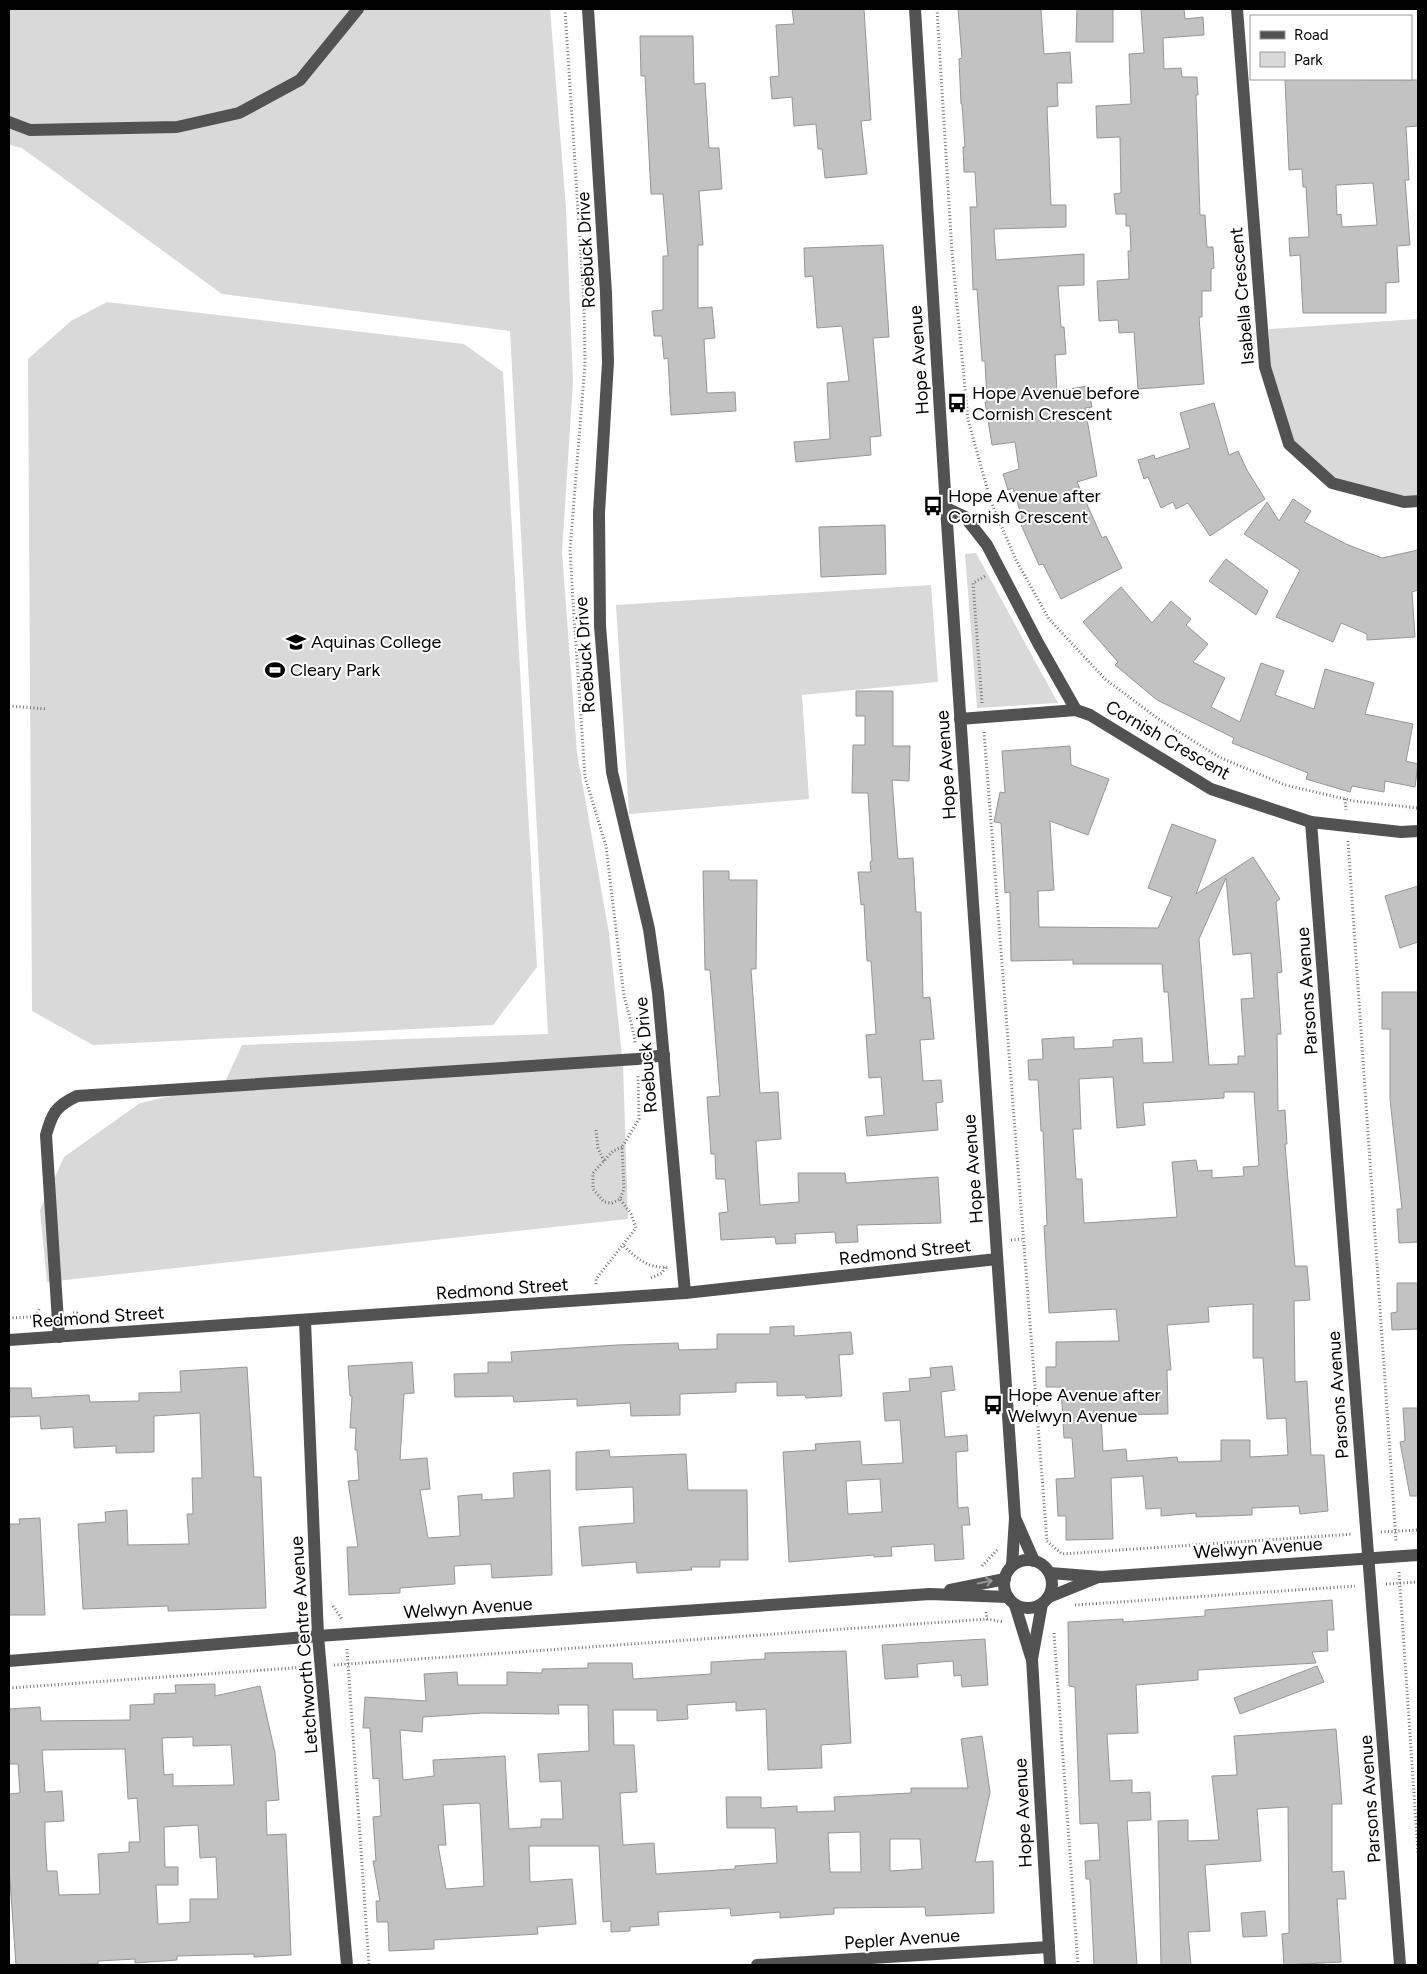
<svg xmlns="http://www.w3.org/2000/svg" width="1427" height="1974" font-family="Figtree,sans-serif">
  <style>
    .green { fill: #d9d9d9 }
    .building { fill: #c2c2c2; stroke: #969696; fill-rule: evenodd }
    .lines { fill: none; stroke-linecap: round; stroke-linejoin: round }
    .path { stroke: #747474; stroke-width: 3; stroke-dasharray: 1 2.5; stroke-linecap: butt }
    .minor { stroke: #525252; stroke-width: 12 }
    .oneway { stroke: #979797 }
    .labels { text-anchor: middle; stroke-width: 4; stroke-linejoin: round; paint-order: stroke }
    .street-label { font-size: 18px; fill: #000; stroke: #fff }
    .poi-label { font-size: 18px; fill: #000; stroke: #fff; text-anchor: start }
  </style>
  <rect width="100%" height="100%" fill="#fff"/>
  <g class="green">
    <polygon points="9,9 550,9 566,208 573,382 562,552 577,753 609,933 623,1065 628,1219 47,1282 40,1210 64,1157 140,1103 224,1084 242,1045 548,1034 510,331 222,294 22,148 9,145"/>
    <polygon points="107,302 464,344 503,372 537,967 493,1025 93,1045 32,1011 28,359 71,321"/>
    <polygon points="1418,319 1418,495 1403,496 1334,477 1293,441 1270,365 1269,329"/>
    <polygon points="976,553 1058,703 977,708 965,554"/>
    <polygon points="931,585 938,682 802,695 809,799 629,814 616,605"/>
  </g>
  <g class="building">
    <polygon points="792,9 864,9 871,120 861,121 867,174 825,178 822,149 818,149 816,124 794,126 792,97 772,99 770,77 779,76 776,25 794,24"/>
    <polygon points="958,9 1041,9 1044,54 1070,52 1072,83 1057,83 1058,106 1047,107 1051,205 1066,205 1066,227 994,229 996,260 1084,254 1084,285 1058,286 1061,327 1064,327 1066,354 1055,355 1057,391 1088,386 1092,407 1085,408 1097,476 1077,482 1102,538 1106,536 1122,568 1061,599 1043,564 1039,565 1019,520 1022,518 1013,488 1008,490 1003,474 1019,469 1015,442 992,445 985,402 987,402 985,361 982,361 977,289 973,290 970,207 977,207 975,172 964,172 963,147 965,147 962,104 961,104 959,59 962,58"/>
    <polygon points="1077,9 1113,9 1113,42 1076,42"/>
    <polygon points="1141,9 1184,9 1185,19 1203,17 1204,35 1163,38 1164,69 1181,68 1182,77 1197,77 1198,95 1196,95 1200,215 1205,215 1207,247 1213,247 1214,268 1211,269 1211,291 1202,291 1202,317 1199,317 1204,384 1138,389 1134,332 1119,333 1118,320 1099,321 1097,281 1129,279 1128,251 1131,251 1130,226 1126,226 1126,214 1116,214 1114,194 1121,193 1120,137 1097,138 1096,106 1131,104 1129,54 1144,53"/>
    <polygon points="640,36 693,36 694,84 705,83 709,148 719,148 722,189 699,191 703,245 698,245 698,308 712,307 715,338 704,339 707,393 735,392 736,411 671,415 668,358 664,359 662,336 654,336 652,311 663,310 663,256 668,256 663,194 651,194 645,76 641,76"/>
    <path d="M 1285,79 L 1418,80 L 1418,126 L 1406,127 L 1409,180 L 1405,180 L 1410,245 L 1397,246 L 1399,282 L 1386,283 L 1386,313 L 1303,313 L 1300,255 L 1290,256 L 1289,238 L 1309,237 L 1306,187 L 1303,187 L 1302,169 L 1289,170 ZM 1373,183 L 1377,225 L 1342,227 L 1341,214 L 1337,215 L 1336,185 Z"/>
    <polygon points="883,245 889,337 873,338 881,436 870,437 871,455 796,462 794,442 830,439 827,383 849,381 842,326 817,328 813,276 805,277 804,248"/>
    <polygon points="1214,403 1229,455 1238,451 1247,470 1265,499 1210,536 1188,503 1176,509 1173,502 1161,508 1148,477 1144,479 1138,460 1154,455 1155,459 1190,448 1180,413"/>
    <polygon points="1293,499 1311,511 1304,522 1346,544 1382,558 1418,550 1418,590 1412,592 1415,637 1367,640 1367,634 1341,623 1333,642 1276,617 1300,570 1244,534 1267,502 1279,521"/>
    <polygon points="885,525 886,574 821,577 819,527"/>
    <polygon points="1226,559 1268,591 1256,615 1209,581"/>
    <polygon points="1121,587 1152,623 1171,601 1191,619 1186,625 1208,644 1193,662 1225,678 1211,707 1240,722 1261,663 1284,671 1275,695 1314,709 1325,669 1374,683 1365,714 1413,724 1406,761 1418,764 1415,787 1385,781 1384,792 1352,786 1350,792 1306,779 1308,773 1232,743 1234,738 1157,700 1115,665 1118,662 1083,622"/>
    <polygon points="856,691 893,691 893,746 910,746 909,781 892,780 898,859 913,858 916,912 921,912 923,998 930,997 934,1039 920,1040 923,1081 941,1080 943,1102 936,1103 938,1130 867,1136 865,1117 884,1115 881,1077 869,1078 866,1035 876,1034 871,961 867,961 864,904 861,905 858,872 871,872 870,862 872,861 868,793 852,793 853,745 865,745 865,716 856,716"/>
    <path d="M 1070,746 L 1071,765 L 1109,779 L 1088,835 L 1050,821 L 1054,890 L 1038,891 L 1039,927 L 1158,928 L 1172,897 L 1148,888 L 1172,824 L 1216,840 L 1196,894 L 1253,857 L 1280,899 L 1276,902 L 1282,972 L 1277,973 L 1281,1034 L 1277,1034 L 1278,1111 L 1285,1110 L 1287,1144 L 1285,1144 L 1295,1266 L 1307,1266 L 1310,1300 L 1294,1301 L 1295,1382 L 1307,1381 L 1311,1455 L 1324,1455 L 1328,1511 L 1300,1514 L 1299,1506 L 1252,1508 L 1252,1515 L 1196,1517 L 1196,1513 L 1161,1516 L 1161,1508 L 1146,1509 L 1143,1476 L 1111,1478 L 1113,1539 L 1066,1540 L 1066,1516 L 1058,1516 L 1056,1479 L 1075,1478 L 1072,1438 L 1064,1438 L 1061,1387 L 1046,1387 L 1046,1367 L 1056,1367 L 1056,1342 L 1119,1341 L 1116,1309 L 1049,1313 L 1044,1226 L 1047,1225 L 1043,1131 L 1041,1131 L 1038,1080 L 1029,1080 L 1028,1060 L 1043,1059 L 1042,1039 L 1074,1037 L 1074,1049 L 1113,1047 L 1113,1040 L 1142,1038 L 1143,1063 L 1173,1062 L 1168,992 L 1164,992 L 1162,964 L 1073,964 L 1073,960 L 1011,961 L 1010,892 L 1005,893 L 1001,823 L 994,822 L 1000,792 L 1005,793 L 1002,751 ZM 1226,878 L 1233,955 L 1251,953 L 1254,998 L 1241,999 L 1245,1056 L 1238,1056 L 1238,1064 L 1209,1065 L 1199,939 ZM 1113,1077 L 1117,1128 L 1145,1125 L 1143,1103 L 1224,1098 L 1224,1092 L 1254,1092 L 1259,1166 L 1243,1167 L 1244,1176 L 1212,1178 L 1212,1170 L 1198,1171 L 1196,1160 L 1172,1162 L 1177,1217 L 1084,1223 L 1082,1179 L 1076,1179 L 1073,1129 L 1081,1129 L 1079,1079 ZM 1253,1304 L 1253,1358 L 1263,1358 L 1267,1419 L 1286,1418 L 1288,1455 L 1250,1457 L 1250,1440 L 1221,1440 L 1221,1461 L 1178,1462 L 1177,1457 L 1127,1461 L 1126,1449 L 1103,1451 L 1101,1415 L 1168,1414 L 1167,1370 L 1171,1370 L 1167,1325 L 1209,1322 L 1208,1307 Z"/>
    <polygon points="703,871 729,871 729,880 757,880 756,969 751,969 760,1093 778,1092 781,1139 756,1141 760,1205 799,1202 798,1173 845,1173 846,1183 938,1177 941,1223 857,1225 858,1242 836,1243 835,1232 795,1234 796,1243 776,1244 775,1237 721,1240 719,1213 728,1212 725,1179 716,1179 715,1154 711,1154 707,1097 720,1096 710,970 705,970"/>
    <polygon points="1418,886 1418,942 1400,948 1385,896"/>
    <polygon points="1382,992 1418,992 1418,1242 1399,1243 1397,1209 1402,1209 1390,1099 1390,1029 1382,1029"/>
    <polygon points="1397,1283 1418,1283 1418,1329 1392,1330 1391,1313 1397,1312"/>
    <polygon points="794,1326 794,1336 851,1332 853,1354 839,1355 842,1396 806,1398 805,1395 777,1396 777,1382 736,1383 736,1392 680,1394 680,1415 631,1416 630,1403 577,1406 577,1399 514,1402 513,1396 455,1397 454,1374 488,1373 488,1362 512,1362 511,1352 617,1345 678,1343 679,1350 717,1349 717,1334 770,1334 770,1327"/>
    <polygon points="412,1362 414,1393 404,1394 400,1460 427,1458 430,1489 420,1490 428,1538 460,1536 458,1496 482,1494 482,1500 514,1498 513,1473 550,1470 552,1575 492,1578 491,1564 454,1566 455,1584 400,1588 400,1593 349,1595 347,1547 358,1547 348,1481 359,1480 357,1450 355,1450 356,1428 350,1428 352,1396 350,1396 348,1366"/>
    <path d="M 952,1366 L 955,1390 L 941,1392 L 945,1437 L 967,1435 L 968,1451 L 956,1452 L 958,1508 L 968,1507 L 970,1525 L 962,1525 L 964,1559 L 935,1561 L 934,1544 L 891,1547 L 892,1556 L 874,1557 L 874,1555 L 789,1562 L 783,1452 L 816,1450 L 815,1444 L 860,1441 L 862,1465 L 903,1463 L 900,1420 L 885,1421 L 883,1393 L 910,1391 L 909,1379 L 931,1377 L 930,1368 ZM 880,1479 L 882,1512 L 848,1514 L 846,1481 Z"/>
    <polygon points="247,1367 254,1477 261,1477 266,1608 168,1611 168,1606 83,1609 78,1524 106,1522 105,1512 127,1510 128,1545 189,1544 187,1514 193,1514 192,1478 202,1478 200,1413 154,1416 154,1452 116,1453 116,1446 74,1448 73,1427 41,1429 40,1416 9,1417 9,1388 31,1388 32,1398 89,1395 90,1402 139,1401 139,1393 181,1392 180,1371"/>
    <polygon points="1403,1408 1418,1408 1418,1496 1410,1496 1400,1442 1405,1441"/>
    <polygon points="609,1450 610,1457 686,1454 688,1490 747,1490 748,1560 720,1560 720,1567 691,1567 692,1570 637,1573 636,1562 582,1566 579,1527 634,1523 633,1487 576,1490 576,1452"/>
    <polygon points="40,1518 45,1615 9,1615 9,1524 20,1524 19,1519"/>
    <polygon points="1332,1600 1334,1630 1327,1630 1328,1651 1312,1652 1316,1663 1198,1670 1198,1680 1136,1685 1138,1733 1107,1734 1110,1781 1132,1780 1132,1793 1150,1792 1151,1820 1127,1821 1137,1965 1094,1965 1090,1879 1086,1879 1085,1861 1100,1860 1098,1823 1080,1824 1075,1687 1069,1686 1068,1622 1123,1619 1123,1622 1205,1616 1205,1610"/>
    <polygon points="985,1639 988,1685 962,1687 961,1675 954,1676 953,1661 917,1664 918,1677 885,1679 882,1645"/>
    <path d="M 846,1651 L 851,1743 L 821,1745 L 822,1768 L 768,1770 L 766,1709 L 736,1711 L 736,1702 L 687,1705 L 688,1719 L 657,1721 L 657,1710 L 613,1710 L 614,1745 L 634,1745 L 637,1792 L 620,1793 L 623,1845 L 654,1843 L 656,1874 L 735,1869 L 735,1866 L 777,1863 L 775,1828 L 727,1828 L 726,1797 L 761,1797 L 761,1808 L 797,1806 L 797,1812 L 835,1811 L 834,1797 L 911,1793 L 911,1788 L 968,1788 L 961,1739 L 982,1736 L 990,1792 L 975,1862 L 993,1861 L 994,1913 L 926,1916 L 925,1907 L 834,1908 L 834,1914 L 780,1918 L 780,1912 L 731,1916 L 730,1908 L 658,1912 L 659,1925 L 630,1927 L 630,1931 L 611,1932 L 611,1921 L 603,1922 L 599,1846 L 529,1846 L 530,1882 L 572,1879 L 576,1924 L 537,1927 L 538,1934 L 434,1940 L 434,1949 L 389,1951 L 388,1922 L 377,1922 L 376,1901 L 380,1901 L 373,1861 L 376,1861 L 373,1817 L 381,1816 L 379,1778 L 373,1779 L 370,1728 L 363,1728 L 365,1697 L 426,1701 L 424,1674 L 457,1672 L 458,1685 L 507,1685 L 507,1672 L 542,1673 L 542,1669 L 588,1668 L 588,1663 L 632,1663 L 633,1679 L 711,1674 L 711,1662 L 765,1659 L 765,1653 ZM 558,1705 L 588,1705 L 589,1751 L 538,1754 L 540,1782 L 561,1781 L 563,1819 L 541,1819 L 541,1827 L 509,1829 L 505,1756 L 433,1760 L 434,1776 L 403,1780 L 400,1730 L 422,1732 L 423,1717 L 483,1713 L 559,1714 ZM 478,1803 L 480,1804 L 484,1886 L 446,1889 L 438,1845 L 446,1845 L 443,1805 ZM 860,1832 L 861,1872 L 830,1872 L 828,1833 ZM 890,1839 L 920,1839 L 922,1869 L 890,1871 Z"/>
    <polygon points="1317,1666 1324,1682 1240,1714 1234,1698"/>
    <path d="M 215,1684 L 215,1696 L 260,1686 L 275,1753 L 279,1800 L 266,1801 L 267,1835 L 286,1834 L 291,1955 L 254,1957 L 254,1954 L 177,1956 L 177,1960 L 135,1963 L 135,1959 L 98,1961 L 98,1964 L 16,1965 L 9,1867 L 9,1794 L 20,1793 L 18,1764 L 9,1764 L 9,1709 L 40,1707 L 41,1721 L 130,1720 L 130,1705 L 154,1704 L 154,1694 L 176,1693 L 175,1685 ZM 193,1737 L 193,1746 L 231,1745 L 234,1785 L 173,1786 L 173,1774 L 164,1775 L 162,1738 ZM 125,1749 L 128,1799 L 137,1798 L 140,1842 L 129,1842 L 129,1852 L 98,1854 L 100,1894 L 59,1895 L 57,1871 L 47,1871 L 45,1835 L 45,1822 L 64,1821 L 62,1791 L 45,1792 L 42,1750 ZM 198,1825 L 200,1858 L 216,1857 L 218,1899 L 190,1899 L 190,1922 L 158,1924 L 156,1885 L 178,1885 L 178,1867 L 165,1867 L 164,1827 Z"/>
    <polygon points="1336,1729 1342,1804 1332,1804 1332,1872 1344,1871 1346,1899 1337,1899 1341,1962 1284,1965 1282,1934 1289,1933 1288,1807 1257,1809 1261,1861 1205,1865 1210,1931 1188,1932 1191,1965 1161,1965 1158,1821 1188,1820 1188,1841 1219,1840 1212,1776 1237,1775 1234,1736"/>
    <polygon points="1265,1911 1267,1936 1243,1937 1241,1913"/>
  </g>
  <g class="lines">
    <g class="path">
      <path d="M 565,9 L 584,303 L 585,364 L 570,550 L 573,601 L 585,777 L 606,846 L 624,996 C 628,1012 633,1027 635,1043"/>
      <polyline points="937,9 952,252 968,420 991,502 1016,560 1049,619 1105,679 1160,720 1219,757 1285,785 1354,801 1418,808"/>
      <polyline points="982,703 973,583 987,575"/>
      <polyline points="9,706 47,709"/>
      <polyline points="984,732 1047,1541"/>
      <polyline points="1345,799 1346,810"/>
      <polyline points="1348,841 1396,1541"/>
      <polyline points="596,1130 598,1148 604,1161"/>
      <polyline points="622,1147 613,1151 593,1173 593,1189 604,1202 612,1203 620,1199 624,1189 622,1147 639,1119 638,1074"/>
      <polyline points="1011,1240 1022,1239"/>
      <path d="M 624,1246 C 637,1259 649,1269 669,1267"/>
      <polyline points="651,1278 662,1273 665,1267"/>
      <polyline points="596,1284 596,1279 636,1228 631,1214 620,1199"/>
      <polyline points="73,1313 77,1313 84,1319"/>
      <polyline points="35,1316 40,1308"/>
      <polyline points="9,1318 44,1316"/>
      <polyline points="1381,1532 1418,1530"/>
      <polyline points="1047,1541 1062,1554 1353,1534"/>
      <polyline points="982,1566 998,1549"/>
      <polyline points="1399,1572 1418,1853"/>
      <polyline points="1386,1584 1418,1582"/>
      <polyline points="1075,1605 1355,1586"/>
      <polyline points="333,1606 342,1619"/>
      <polyline points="986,1612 987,1619 1003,1622"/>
      <polyline points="1054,1633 1078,1965"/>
      <polyline points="347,1649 369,1965"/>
      <polyline points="334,1665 987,1619"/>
      <polyline points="9,1688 306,1667"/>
    </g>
    <g class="minor">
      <polyline points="588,9 606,293 608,362 599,513 600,626 612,772 649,929 658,993 685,1293"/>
      <polyline points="915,9 946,508 1015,1518 1012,1566"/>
      <polyline points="1237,9 1265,367 1289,444 1332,483 1404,502 1418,501"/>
      <polyline points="9,122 30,130 177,127 239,113 300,80 358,9"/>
      <polyline points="946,508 965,517 987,545 1038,643 1076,710"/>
      <polyline points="960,719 1076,710 1090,715 1211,789 1311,822 1401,832 1418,831"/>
      <polyline points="1311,822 1400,1965"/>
      <polyline points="305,1321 318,1636 347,1965"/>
      <path d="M 59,1337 L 46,1135 C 52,1113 56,1106 77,1096 L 637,1059 L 664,1055"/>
      <polyline points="9,1340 685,1293 997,1259"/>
      <polyline points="1016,1520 1034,1561"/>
      <circle cx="1028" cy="1584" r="24"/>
      <polyline points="1050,1573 1101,1577 1418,1555"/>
      <polyline points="950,1590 1005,1579"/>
      <polyline points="1049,1597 1096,1578"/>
      <polyline points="1042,1604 1032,1659 1050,1965"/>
      <polyline points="1015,1605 1031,1657"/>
      <polyline points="9,1661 318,1636 930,1594 1008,1597"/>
      <polyline points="757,1965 1049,1947"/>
    </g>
  </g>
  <defs><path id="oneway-shaft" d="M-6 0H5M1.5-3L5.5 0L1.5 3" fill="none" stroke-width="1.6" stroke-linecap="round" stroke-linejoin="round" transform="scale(1.25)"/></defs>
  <use class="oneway" href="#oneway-shaft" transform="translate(985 1582) rotate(-11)"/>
  <defs>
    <symbol id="bus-bare" viewBox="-9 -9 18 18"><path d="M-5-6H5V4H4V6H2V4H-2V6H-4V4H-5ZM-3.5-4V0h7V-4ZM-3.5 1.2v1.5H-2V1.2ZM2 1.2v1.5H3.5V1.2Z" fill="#000" stroke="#fff" stroke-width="2.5" paint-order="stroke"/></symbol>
    <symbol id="school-bare" viewBox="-9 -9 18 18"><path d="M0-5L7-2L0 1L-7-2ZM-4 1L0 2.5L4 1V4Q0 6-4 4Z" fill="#000" stroke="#fff" stroke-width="2.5" paint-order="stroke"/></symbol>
    <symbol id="stadium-bare" viewBox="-9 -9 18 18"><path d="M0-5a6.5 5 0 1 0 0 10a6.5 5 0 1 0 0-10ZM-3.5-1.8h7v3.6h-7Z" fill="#000" stroke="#fff" stroke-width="2.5" paint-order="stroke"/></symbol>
  </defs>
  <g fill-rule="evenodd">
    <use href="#bus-bare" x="943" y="389" width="28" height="28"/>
    <use href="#bus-bare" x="919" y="492" width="28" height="28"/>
    <use href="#school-bare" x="282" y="628" width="28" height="28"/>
    <use href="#stadium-bare" x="261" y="656" width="28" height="28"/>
    <use href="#bus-bare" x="979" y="1391" width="28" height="28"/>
  </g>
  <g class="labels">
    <g class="street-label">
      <text transform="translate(586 250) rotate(-93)" y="6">Roebuck Drive</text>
      <text transform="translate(1242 296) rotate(-95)" y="6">Isabella Crescent</text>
      <text transform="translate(919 360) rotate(-94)" y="6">Hope Avenue</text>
      <text transform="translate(585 655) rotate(-94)" y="6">Roebuck Drive</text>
      <text transform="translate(1168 740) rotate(30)" y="6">Cornish Crescent</text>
      <text transform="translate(946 765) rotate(-94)" y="6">Hope Avenue</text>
      <text transform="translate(1307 991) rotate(-94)" y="6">Parsons Avenue</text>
      <text transform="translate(646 1055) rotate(-95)" y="6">Roebuck Drive</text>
      <text transform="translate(973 1169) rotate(-94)" y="6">Hope Avenue</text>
      <text transform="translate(905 1252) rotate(-6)" y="6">Redmond Street</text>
      <text transform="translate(502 1289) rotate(-4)" y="6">Redmond Street</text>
      <text transform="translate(98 1317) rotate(-4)" y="6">Redmond Street</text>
      <text transform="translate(1338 1395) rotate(-94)" y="6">Parsons Avenue</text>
      <text transform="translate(1258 1548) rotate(-4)" y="6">Welwyn Avenue</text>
      <text transform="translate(468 1608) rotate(-4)" y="6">Welwyn Avenue</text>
      <text transform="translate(304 1645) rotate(-94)" y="6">Letchworth Centre Avenue</text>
      <text transform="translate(1370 1799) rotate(-94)" y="6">Parsons Avenue</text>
      <text transform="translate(1023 1813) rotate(-93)" y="6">Hope Avenue</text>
      <text transform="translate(902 1939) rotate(-4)" y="6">Pepler Avenue</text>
    </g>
    <g class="poi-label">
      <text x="972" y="399">Hope Avenue before<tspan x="972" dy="21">Cornish Crescent</tspan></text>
      <text x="948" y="502">Hope Avenue after<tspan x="948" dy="21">Cornish Crescent</tspan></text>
      <text x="311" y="648">Aquinas College</text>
      <text x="290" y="676">Cleary Park</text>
      <text x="1008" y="1401">Hope Avenue after<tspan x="1008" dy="21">Welwyn Avenue</tspan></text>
    </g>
  </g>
  <rect width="1427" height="1974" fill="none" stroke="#000000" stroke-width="20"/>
  <rect x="1250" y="15" width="162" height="65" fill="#ffffff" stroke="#999999"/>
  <rect x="1260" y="31" width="25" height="8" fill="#525252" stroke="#999999"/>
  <text x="1294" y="40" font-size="15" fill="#000000">Road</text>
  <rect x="1260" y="52" width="25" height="15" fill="#d9d9d9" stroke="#999999"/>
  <text x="1294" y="65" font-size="15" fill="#000000">Park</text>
</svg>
